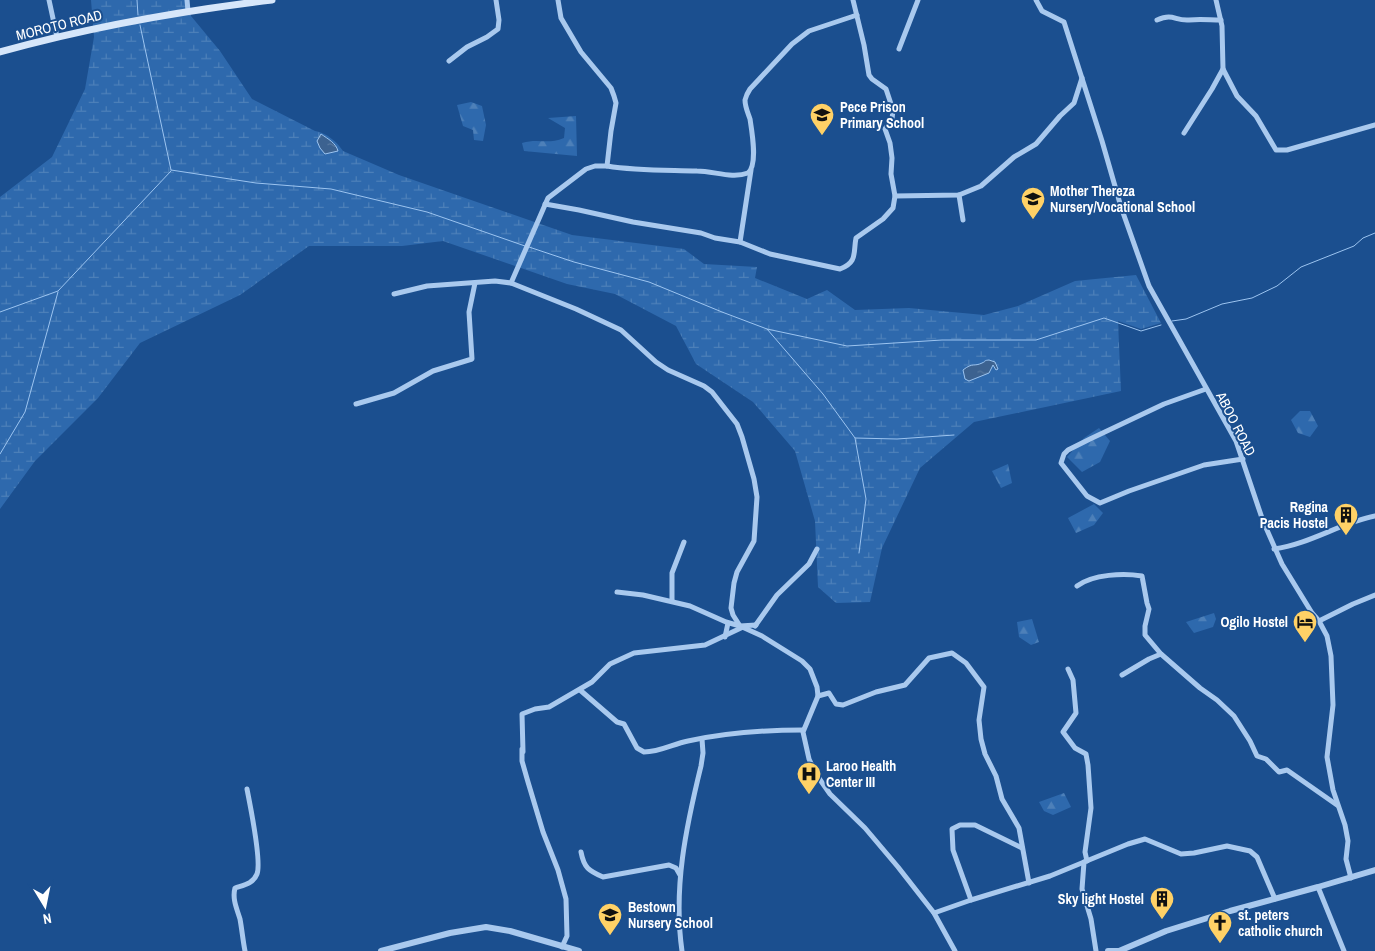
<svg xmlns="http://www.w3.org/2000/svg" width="1375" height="951" font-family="'Archivo Narrow',sans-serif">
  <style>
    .forest { fill: url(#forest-firs) }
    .wetland { fill: url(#wetland-marsh) }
    .water { fill: url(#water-ripples); stroke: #9cc4f0 }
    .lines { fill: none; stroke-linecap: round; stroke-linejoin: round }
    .stream { stroke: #9cc4f0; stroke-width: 1 }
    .minor { stroke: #a9c9ee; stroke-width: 5 }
    .tertiary { stroke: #a9c9ee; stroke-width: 6 }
    .secondary { stroke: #d6e6fa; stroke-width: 7 }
    .labels { text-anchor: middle; stroke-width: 4; stroke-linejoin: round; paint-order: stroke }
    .street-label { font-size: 14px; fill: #fff; stroke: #1b4f8f }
    .poi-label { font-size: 14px; font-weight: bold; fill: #fff; stroke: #1b4f8f; text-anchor: start }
  </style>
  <defs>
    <pattern id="forest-firs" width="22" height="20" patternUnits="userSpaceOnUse" patternTransform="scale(1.25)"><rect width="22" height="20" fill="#2e69ad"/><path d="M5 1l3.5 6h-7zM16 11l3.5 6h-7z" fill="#4d80b9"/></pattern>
    <pattern id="wetland-marsh" width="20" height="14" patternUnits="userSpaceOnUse" patternTransform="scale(1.25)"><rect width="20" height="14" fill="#2e69ad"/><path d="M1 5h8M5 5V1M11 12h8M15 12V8" fill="none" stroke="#4d80b9"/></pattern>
    <pattern id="water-ripples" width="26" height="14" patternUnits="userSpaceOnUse" patternTransform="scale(1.25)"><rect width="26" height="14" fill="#3c6290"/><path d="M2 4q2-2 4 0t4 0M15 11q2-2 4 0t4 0" fill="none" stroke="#597aa1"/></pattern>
  </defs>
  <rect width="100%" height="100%" fill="#1b4f8f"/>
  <g class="forest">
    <polygon points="471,102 482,106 486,125 483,141 474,140 473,130 463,126 457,105"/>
    <path d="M 576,116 L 577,156 L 524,151 L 522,143 C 539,138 547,145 564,138 L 565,128 L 548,118 Z"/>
    <polygon points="1300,411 1310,411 1318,426 1310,437 1298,433 1291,420"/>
    <polygon points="1099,428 1110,441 1100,462 1082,472 1067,457 1084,438"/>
    <polygon points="1008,464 1012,483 1001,488 992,471"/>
    <polygon points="1094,504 1103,513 1094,525 1076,533 1068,518"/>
    <polygon points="1214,613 1216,619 1213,627 1194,633 1186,622"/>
    <polygon points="1032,619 1039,642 1031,645 1019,637 1017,622"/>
    <polygon points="1064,793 1071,807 1053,815 1044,811 1039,802"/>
  </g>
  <path class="wetland" d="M 91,0 L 186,0 L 191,16 L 220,51 L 252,99 L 315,131 C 327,133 337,142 343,151 L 399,175 L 572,235 L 684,249 L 704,264 L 757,267 L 755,278 L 807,299 L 827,290 L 855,310 L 909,308 L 984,315 L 1018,306 L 1075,281 L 1136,275 L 1161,323 L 1141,329 L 1118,321 L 1121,391 L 974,422 L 920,468 L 882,548 L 870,602 L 836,603 L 818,587 L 815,521 L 795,451 L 753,402 L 696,364 L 676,326 L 615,294 L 567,284 L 443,241 L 402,246 L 309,246 L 240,295 L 140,343 L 98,398 L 35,461 L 0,509 L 0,197 L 52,157 L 85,89 L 94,37 Z"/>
  <g class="water">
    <path d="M 321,134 C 328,139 336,143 338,151 L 325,154 L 320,148 L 317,141 Z"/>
    <path d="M 989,360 L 995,362 L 998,369 L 996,370 L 993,365 L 989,373 L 969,381 L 965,379 L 963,370 C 973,362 974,367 982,363 C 989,360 981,361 989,360 Z"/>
  </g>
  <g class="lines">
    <g class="stream">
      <polyline points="137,0 138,15"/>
      <polyline points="140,25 171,170"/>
      <polyline points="171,170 256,183 331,189 427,212 525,246"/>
      <polyline points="529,247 574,262 649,282 722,312 767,329 847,346 942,340 1036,340 1104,318 1141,331 1161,325"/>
      <polyline points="0,312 58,291 171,171"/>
      <polyline points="1172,321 1186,319 1222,304 1252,298 1277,286 1301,267 1354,246 1363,238 1375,233"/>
      <polyline points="767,329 823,394 855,438 897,439 954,435"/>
      <polyline points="855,438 866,499 859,553"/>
      <polyline points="0,454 25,412 58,292"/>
    </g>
    <g class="minor">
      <polyline points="49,0 57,37"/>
      <polyline points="187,0 188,11"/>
      <polyline points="1036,0 1042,11 1064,22 1102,141 1121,207 1149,286 1236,441 1263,521 1282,564 1312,613 1319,621 1327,636 1331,656 1333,705 1327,757 1333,790 1345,825 1348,841 1346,859 1351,878"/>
      <polyline points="1216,0 1222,26 1223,69 1237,96 1256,116 1276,150 1287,150 1375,125"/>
      <path d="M 1157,20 C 1174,13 1174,21 1189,20 C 1200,19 1210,20 1221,20"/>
      <polyline points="899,49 918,0"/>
      <polyline points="449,61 467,47 487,37 498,29 499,20 496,0"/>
      <polyline points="1184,133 1212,89 1223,69"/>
      <path d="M 607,166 C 637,171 667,170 697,171 C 714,171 732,179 748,173 C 758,165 752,132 750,119 C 748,113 745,107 745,100 C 746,96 748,92 750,89 L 792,44 L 809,31 L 857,15"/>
      <path d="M 751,170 L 740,242 L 770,254 L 840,269 C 858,262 853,253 856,238 L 883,219 L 893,208 L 895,196 L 891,174 L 892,158 L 890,143 L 885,129 L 892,119 L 893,110 L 886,89 L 872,79 L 869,75 L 864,45 L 853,0"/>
      <polyline points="959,195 963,220"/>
      <polyline points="895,196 959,195 981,186 1014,157 1036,144 1060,116 1074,103 1082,78"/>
      <polyline points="545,204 579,210 633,222 701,233 715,238 740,242"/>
      <polyline points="511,283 548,198 586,169 595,166 607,166 611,131 616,103 614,96 611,88 581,52 561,18 558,0"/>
      <polyline points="394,294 427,286 495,281 511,283 576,309 621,330 656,362 668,370 704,386 712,392 737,424 742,437 754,479 757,497 754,541 737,572 734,583 731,608 733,615 740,626 762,636 802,661 810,669 817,687 818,696 803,732 809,759 816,774 830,794 865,828 898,867 934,913 955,951"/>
      <polyline points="1206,389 1164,404 1090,439 1068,450 1064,454 1061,463 1087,496 1100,503 1129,491 1204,465 1243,459"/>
      <polyline points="356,404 394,393 433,371 472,359 469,312 475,283"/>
      <path d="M 1274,549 C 1310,544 1340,523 1375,516"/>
      <path d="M 1077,586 C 1093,574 1124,573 1142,576 L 1147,603 L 1149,609 L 1145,626 L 1145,635 L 1161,654 L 1200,688 L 1217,700 L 1234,716 L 1250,741 L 1257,756 L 1266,759 L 1279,772 L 1287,770 L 1337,805"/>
      <polyline points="617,592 643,595 690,606 726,622 740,626 756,625"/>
      <polyline points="672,601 672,573 684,542"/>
      <polyline points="1319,621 1353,604 1375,595"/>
      <polyline points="755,626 777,595 809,564 817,549"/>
      <polyline points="725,637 728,623"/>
      <polyline points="1068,669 1073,680 1076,713 1063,732 1075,748 1086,754 1088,765 1091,808 1085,852 1087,861"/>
      <polyline points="1122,675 1149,659 1161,654"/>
      <path d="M 580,690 L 617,722 L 624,724 L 637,748 L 644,752 C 660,752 673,744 688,741 C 725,733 766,730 803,730"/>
      <polyline points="818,696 829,693 836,704 843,705 876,692 905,685 929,658 952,653 966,663 984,687 979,720 981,739 985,754 996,776 1002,799 1019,828 1029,883"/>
      <path d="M 581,852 C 584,868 589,871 603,877 L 669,865 L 676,868 L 680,875"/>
      <polyline points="1084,862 1082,889 1091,919 1096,951"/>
      <polyline points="1318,887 1344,951"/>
      <polyline points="971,900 953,850 952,829 960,825 975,825 1022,848"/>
      <polyline points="934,913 971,900 1050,876 1128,844 1145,839 1181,854 1194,853 1227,846 1250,851 1257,857 1275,899"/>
      <polyline points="562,947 567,936 566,899 558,870 543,832 528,782 522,761 522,749 523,752 522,714 535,709 549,707 592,682 610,664 634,653 705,645 743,627"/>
      <path d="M 245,951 C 243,941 242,930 240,919 C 237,909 232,899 235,888 C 244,885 253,884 257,874 C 262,861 250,805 247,789"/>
      <path d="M 682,951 C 673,888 686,827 701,766 L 703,753 L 702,739"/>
    </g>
    <g class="tertiary">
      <polyline points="381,951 450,933 486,927 510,931 579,951"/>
      <polyline points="1108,951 1119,951 1166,931 1230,911 1318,887 1375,870"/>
    </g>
    <path class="secondary" d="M 0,52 C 89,27 180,11 272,0"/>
  </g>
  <defs>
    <symbol id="school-pin" viewBox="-11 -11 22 30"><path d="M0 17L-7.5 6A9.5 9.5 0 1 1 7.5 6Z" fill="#ffd166" stroke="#1b4f8f"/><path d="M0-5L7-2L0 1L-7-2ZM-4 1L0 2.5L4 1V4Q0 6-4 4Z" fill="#111"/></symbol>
    <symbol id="building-pin" viewBox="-11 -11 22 30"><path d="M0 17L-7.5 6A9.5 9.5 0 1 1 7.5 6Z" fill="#ffd166" stroke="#1b4f8f"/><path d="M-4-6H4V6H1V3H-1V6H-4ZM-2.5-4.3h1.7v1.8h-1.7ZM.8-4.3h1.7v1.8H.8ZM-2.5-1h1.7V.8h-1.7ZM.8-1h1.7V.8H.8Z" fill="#111"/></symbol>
    <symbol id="hotel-pin" viewBox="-11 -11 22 30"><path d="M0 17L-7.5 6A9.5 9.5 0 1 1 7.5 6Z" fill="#ffd166" stroke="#1b4f8f"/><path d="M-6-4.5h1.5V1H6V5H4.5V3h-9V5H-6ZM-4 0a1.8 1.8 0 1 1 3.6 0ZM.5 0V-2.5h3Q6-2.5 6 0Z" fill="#111"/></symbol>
    <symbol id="hospital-pin" viewBox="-11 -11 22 30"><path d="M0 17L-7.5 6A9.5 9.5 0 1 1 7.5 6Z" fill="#ffd166" stroke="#1b4f8f"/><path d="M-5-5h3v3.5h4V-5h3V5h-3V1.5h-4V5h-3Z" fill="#111"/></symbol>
    <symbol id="church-pin" viewBox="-11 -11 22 30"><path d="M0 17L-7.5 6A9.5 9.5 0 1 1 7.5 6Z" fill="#ffd166" stroke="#1b4f8f"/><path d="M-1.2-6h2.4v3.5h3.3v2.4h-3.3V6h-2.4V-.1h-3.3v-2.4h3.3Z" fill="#111"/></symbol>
  </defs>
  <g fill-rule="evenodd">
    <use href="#school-pin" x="808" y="101" width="28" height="38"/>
    <use href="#school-pin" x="1019" y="185" width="28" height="38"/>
    <use href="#building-pin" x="1332" y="501" width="28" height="38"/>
    <use href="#hotel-pin" x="1291" y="608" width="28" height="38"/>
    <use href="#hospital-pin" x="795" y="760" width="28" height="38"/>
    <use href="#building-pin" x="1148" y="885" width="28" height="38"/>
    <use href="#school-pin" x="596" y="901" width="28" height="38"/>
    <use href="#church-pin" x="1206" y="909" width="28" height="38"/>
  </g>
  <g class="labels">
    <g class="street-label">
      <text transform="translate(59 25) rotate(-14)" y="5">MOROTO ROAD</text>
      <text transform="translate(1236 424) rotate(63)" y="5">ABOO ROAD</text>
    </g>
    <g class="poi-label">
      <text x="840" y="112">Pece Prison<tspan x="840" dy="16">Primary School</tspan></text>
      <text x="1050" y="196">Mother Thereza<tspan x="1050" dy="16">Nursery/Vocational School</tspan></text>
      <text x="1328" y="512" text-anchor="end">Regina<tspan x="1328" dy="16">Pacis Hostel</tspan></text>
      <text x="1288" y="627" text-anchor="end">Ogilo Hostel</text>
      <text x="826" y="771">Laroo Health<tspan x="826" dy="16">Center III</tspan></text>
      <text x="1144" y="904" text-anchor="end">Sky light Hostel</text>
      <text x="628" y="912">Bestown<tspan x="628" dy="16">Nursery School</tspan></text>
      <text x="1238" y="920">st. peters<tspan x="1238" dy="16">catholic church</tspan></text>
    </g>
  </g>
  <g transform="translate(45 906) rotate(170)" stroke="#1b4f8f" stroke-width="4" paint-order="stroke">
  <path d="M0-4L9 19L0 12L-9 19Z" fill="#ffffff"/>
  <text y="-8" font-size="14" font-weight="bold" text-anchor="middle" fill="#ffffff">N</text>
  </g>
</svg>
